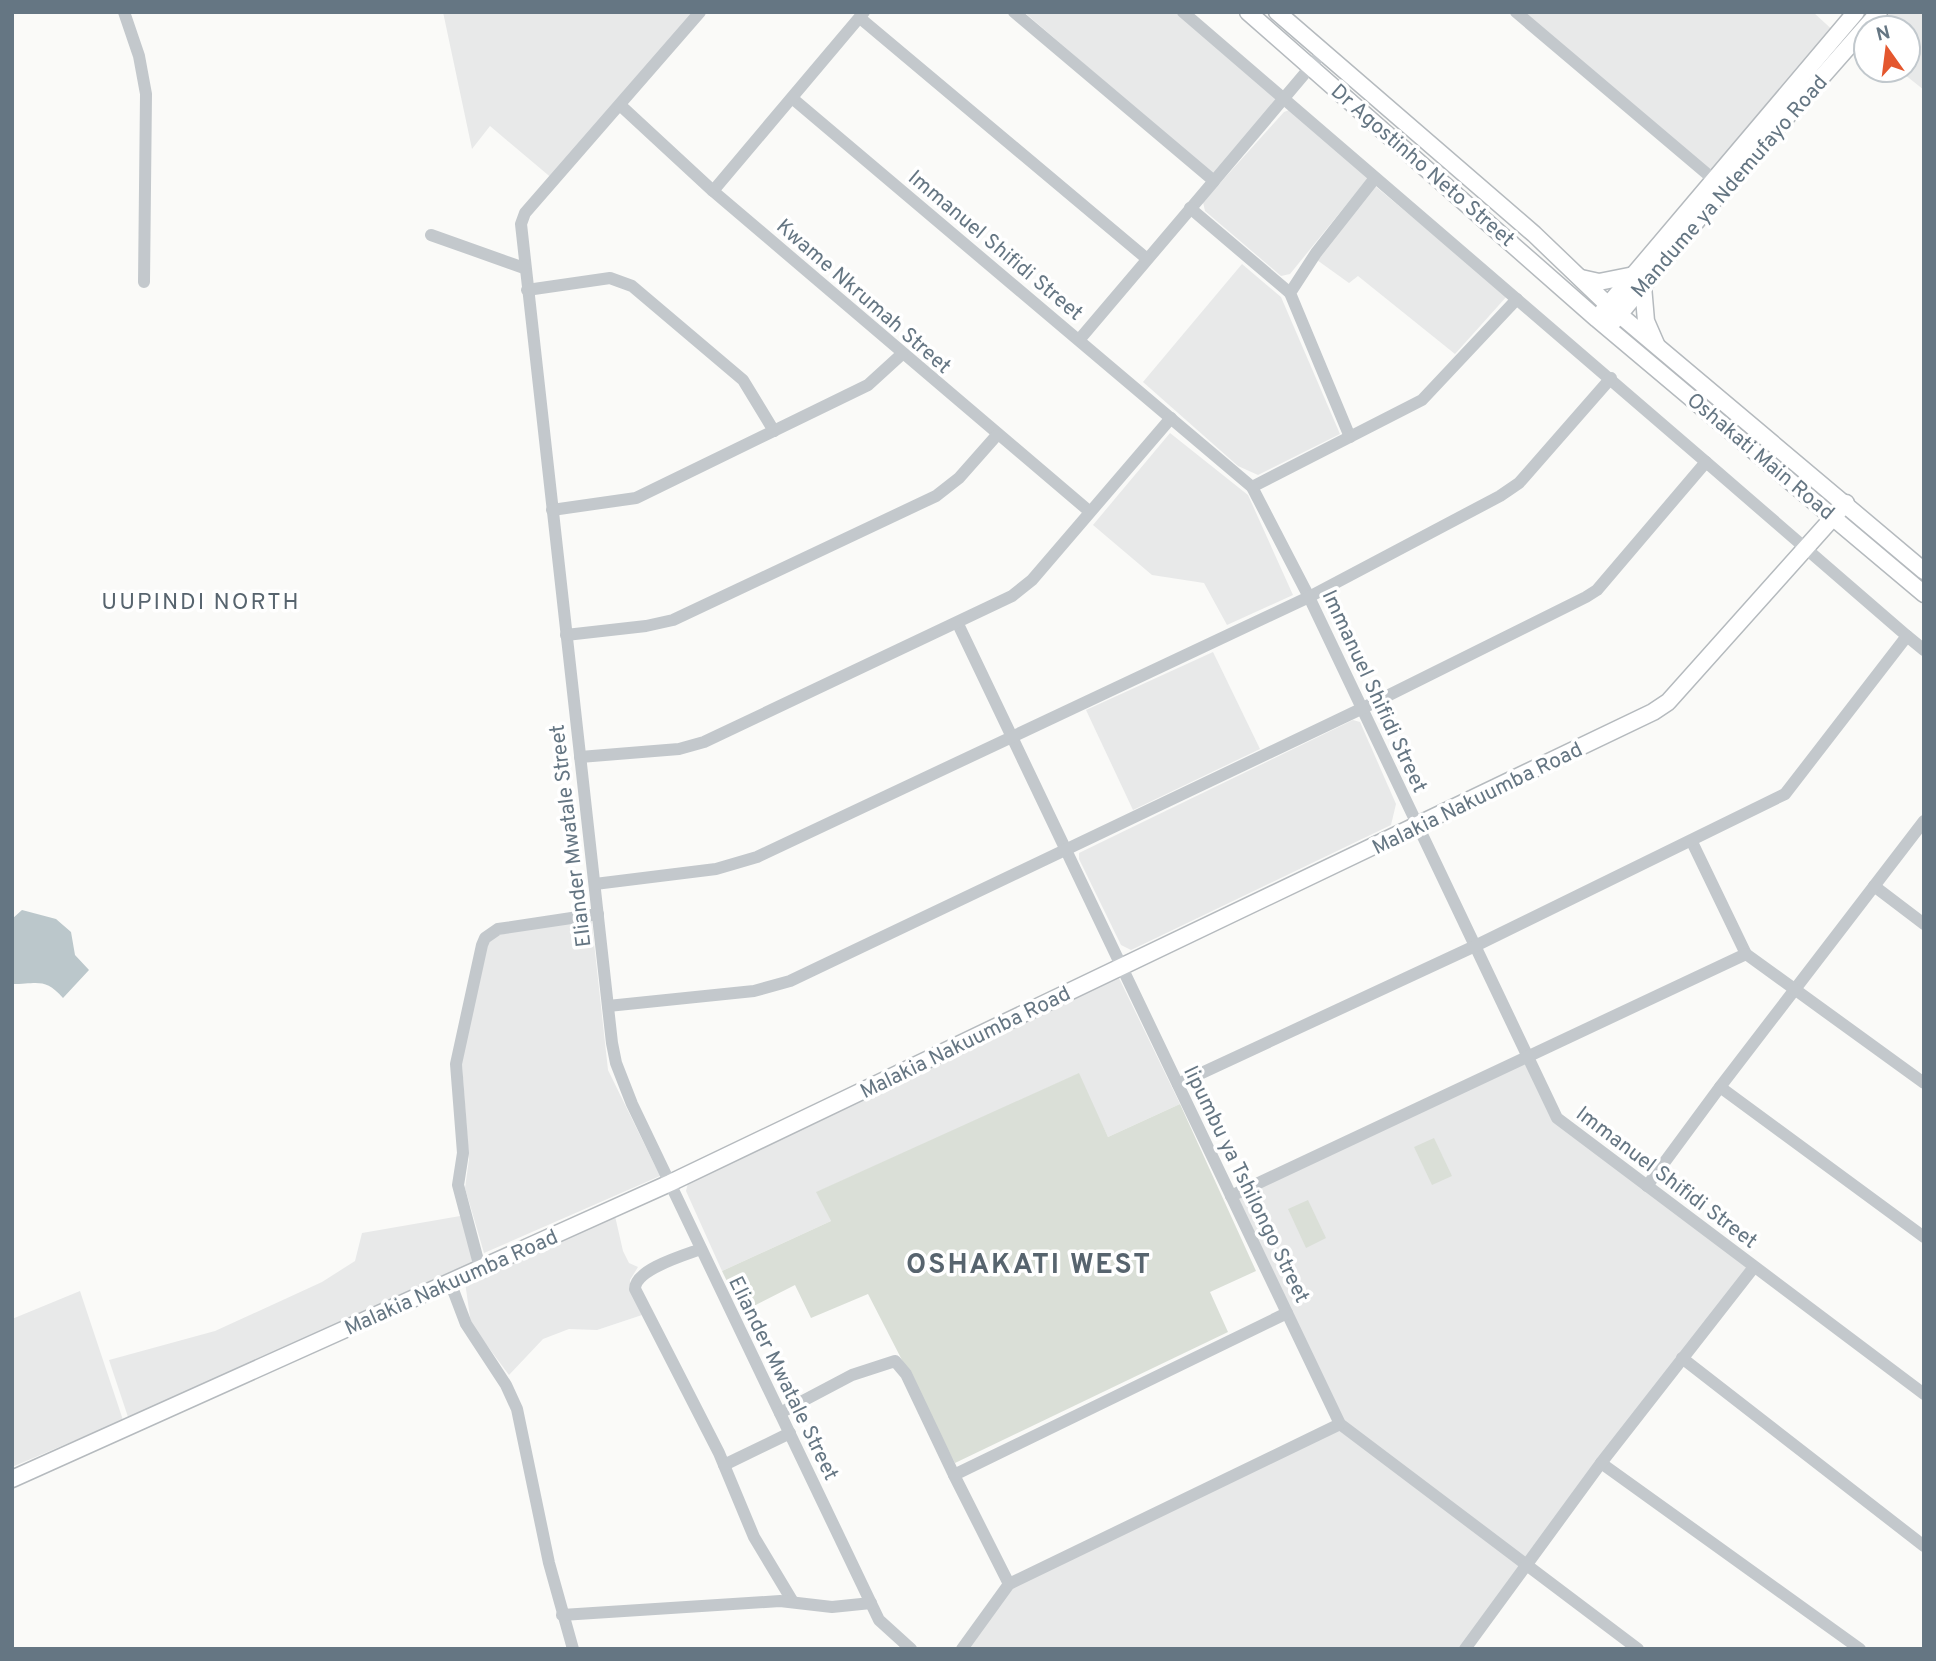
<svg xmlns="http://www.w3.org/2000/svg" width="1936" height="1661" font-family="Overpass,sans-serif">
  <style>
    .built { fill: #e8e9e9 }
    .green { fill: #dadfd7 }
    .water { fill: #bbc7cb }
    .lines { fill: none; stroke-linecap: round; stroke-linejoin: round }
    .major-casing { stroke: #b5babe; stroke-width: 19 }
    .minor { stroke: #c3c8cc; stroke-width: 12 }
    .major { stroke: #fff; stroke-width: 16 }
    .labels { text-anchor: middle; stroke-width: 7; stroke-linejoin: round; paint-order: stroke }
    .street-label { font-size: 21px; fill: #657683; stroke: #fff }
    .neighbourhood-label { font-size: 23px; letter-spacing: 2px; fill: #57646e; stroke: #fff }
    .district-label { font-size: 28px; font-weight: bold; letter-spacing: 2px; fill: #57646e; stroke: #fff }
  </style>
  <rect width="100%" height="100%" fill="#fafaf8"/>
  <g class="built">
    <polygon points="443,12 700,12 554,180 490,126 472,149"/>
    <polygon points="1024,12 1176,12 1278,100 1213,175"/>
    <polygon points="1516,12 1813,12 1838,35 1713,179"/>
    <polygon points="1856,12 1924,12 1924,90 1899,70 1908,70 1908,28 1866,28 1866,43 1844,27"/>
    <polygon points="1289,110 1368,178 1290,274 1281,276 1205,211 1203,202 1284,112"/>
    <polygon points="1375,186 1507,296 1455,354 1358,276 1349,283 1317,260"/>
    <polygon points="1242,264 1281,297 1340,434 1258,475 1238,466 1143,382"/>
    <polygon points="1170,433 1248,495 1293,595 1227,625 1204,583 1152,575 1093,525"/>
    <polygon points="1213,652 1260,749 1133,810 1086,710"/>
    <polygon points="1353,720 1360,722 1396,804 1391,825 1131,950 1121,945 1079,859 1079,853"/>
    <polygon points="591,915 608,1070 660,1176 484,1253 465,1188 469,1159 460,1037 485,938"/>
    <polygon points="1118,976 1180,1104 1108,1137 1078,1074 817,1192 831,1221 722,1271 686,1191 688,1183"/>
    <polygon points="1527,1055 1553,1111 1754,1267 1465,1649 962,1649 1009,1584 1340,1424 1231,1196"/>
    <polygon points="466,1215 478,1261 128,1417 109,1360 215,1331 322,1282 355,1261 362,1233"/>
    <polygon points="615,1216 623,1251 629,1263 638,1267 630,1280 631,1291 642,1315 597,1330 569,1329 543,1339 509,1375 471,1324 465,1282"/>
    <polygon points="80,1291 123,1420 12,1467 12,1319"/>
  </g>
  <g class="green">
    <polygon points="1079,1073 1108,1137 1180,1104 1256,1271 1210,1292 1228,1332 955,1463 868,1294 811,1318 795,1285 742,1312 722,1271 831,1221 816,1192"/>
    <polygon points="1434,1138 1452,1176 1432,1185 1414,1147"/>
    <polygon points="1308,1200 1326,1238 1306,1248 1288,1209"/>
  </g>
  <path class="water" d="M 22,910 L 56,919 L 71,932 L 75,955 L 89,970 L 63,998 C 45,977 37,984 12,984 L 12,919 Z"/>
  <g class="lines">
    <defs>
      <g id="major">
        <polyline points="1248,12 1597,319 1924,594"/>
        <polyline points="1277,12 1534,234 1608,305 1924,571"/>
        <polyline points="1581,278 1599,282 1634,275"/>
        <polyline points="1643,286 1646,321 1656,344"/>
        <polyline points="1603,311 1856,12"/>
        <polyline points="1614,321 1724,188 1879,12"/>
        <polyline points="12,1479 670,1183 1653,712 1668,702 1846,503"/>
      </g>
    </defs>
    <use href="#major" class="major-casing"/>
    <g class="minor">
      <polyline points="124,12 139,56 146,94 144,282"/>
      <polyline points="700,12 525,213 521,224 612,1043 616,1063 632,1104 879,1620 911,1649"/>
      <polyline points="1014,12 1214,181 1079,340"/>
      <polyline points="1183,12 1706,462"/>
      <polyline points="1516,12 1719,184"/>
      <polyline points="860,18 1146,258"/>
      <polyline points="792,98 1252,487 1309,597 1557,1118 1924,1394"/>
      <polyline points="620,105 713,191 1089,511"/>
      <polyline points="1214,181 1323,52"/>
      <polyline points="713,191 864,12"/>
      <polyline points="1190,208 1290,293"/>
      <polyline points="431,235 524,268"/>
      <polyline points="527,290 610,278 632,286 743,380 774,431"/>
      <polyline points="1350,437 1290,293 1316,253 1375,178"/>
      <polyline points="1252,487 1422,400 1517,299"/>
      <polyline points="552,510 636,498 868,385 902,354"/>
      <polyline points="958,624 1340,1424 1638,1649"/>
      <polyline points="566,635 646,626 673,620 936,496 959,478 997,435"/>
      <polyline points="1907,636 1924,650"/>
      <polyline points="580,757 679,749 704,742 1012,596 1032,580 1171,418"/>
      <polyline points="1692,842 1746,954"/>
      <polyline points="595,884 716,869 757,857 1309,597 1500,496 1519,483 1611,378"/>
      <polyline points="1874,886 1924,924"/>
      <polyline points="608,1006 754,991 790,981 1363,708 1586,597 1597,590 1706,462 1907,636 1785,794 1475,946 1178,1084"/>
      <polyline points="1720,1087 1924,1237"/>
      <polyline points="1647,1186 1720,1087 1924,821"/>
      <polyline points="1231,1196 1746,954 1924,1083"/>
      <path d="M 701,1249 C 685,1255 635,1269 635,1289 L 719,1453 L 754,1537 L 793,1602"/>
      <polyline points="480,1268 458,1185 463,1153 456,1064 482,945 485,938 498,929 598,914"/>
      <polyline points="450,1282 466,1324 506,1385 517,1409 549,1563 573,1649"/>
      <polyline points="1682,1358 1924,1546"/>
      <polyline points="780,1413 852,1375 895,1361 906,1374 954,1475"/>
      <polyline points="1601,1463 1860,1649"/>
      <polyline points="724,1465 790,1433"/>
      <polyline points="1009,1584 954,1475 1287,1313"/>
      <polyline points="562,1615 780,1601 832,1607 871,1603"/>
      <polyline points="962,1649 1009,1584 1340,1424"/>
      <polyline points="1465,1649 1601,1463 1754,1267"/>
    </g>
    <use href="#major" class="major"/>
  </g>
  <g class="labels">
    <g class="street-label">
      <text transform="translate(1423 165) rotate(41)" y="7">Dr Agostinho Neto Street</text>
      <text transform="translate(1729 186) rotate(-49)" y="7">Mandume ya Ndemufayo Road</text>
      <text transform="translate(996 245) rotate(40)" y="7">Immanuel Shifidi Street</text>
      <text transform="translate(864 296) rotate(41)" y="7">Kwame Nkrumah Street</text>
      <text transform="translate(1761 456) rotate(40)" y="7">Oshakati Main Road</text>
      <text transform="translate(1375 691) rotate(65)" y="7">Immanuel Shifidi Street</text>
      <text transform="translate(1477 798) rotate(-26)" y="7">Malakia Nakuumba Road</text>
      <text transform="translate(570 836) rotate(-97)" y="7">Eliander Mwatale Street</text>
      <text transform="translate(965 1042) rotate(-26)" y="7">Malakia Nakuumba Road</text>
      <text transform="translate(1667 1177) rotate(37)" y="7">Immanuel Shifidi Street</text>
      <text transform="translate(1247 1184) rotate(64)" y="7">Iipumbu ya Tshilongo Street</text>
      <text transform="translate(451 1282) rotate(-24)" y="7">Malakia Nakuumba Road</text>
      <text transform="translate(784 1378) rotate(64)" y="7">Eliander Mwatale Street</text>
    </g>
    <g class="neighbourhood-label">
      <text x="201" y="609">UUPINDI NORTH</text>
    </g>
    <g class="district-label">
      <text x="1029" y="1273">OSHAKATI WEST</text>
    </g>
  </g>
  <rect width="1936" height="1661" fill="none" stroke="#657683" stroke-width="28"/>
  <g transform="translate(1887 49) rotate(346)"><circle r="33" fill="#ffffff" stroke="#c1c8cd" stroke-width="2"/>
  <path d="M0-5L12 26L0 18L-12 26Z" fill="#e4572e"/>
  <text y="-10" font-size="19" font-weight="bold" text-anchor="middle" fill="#657683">N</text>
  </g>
</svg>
